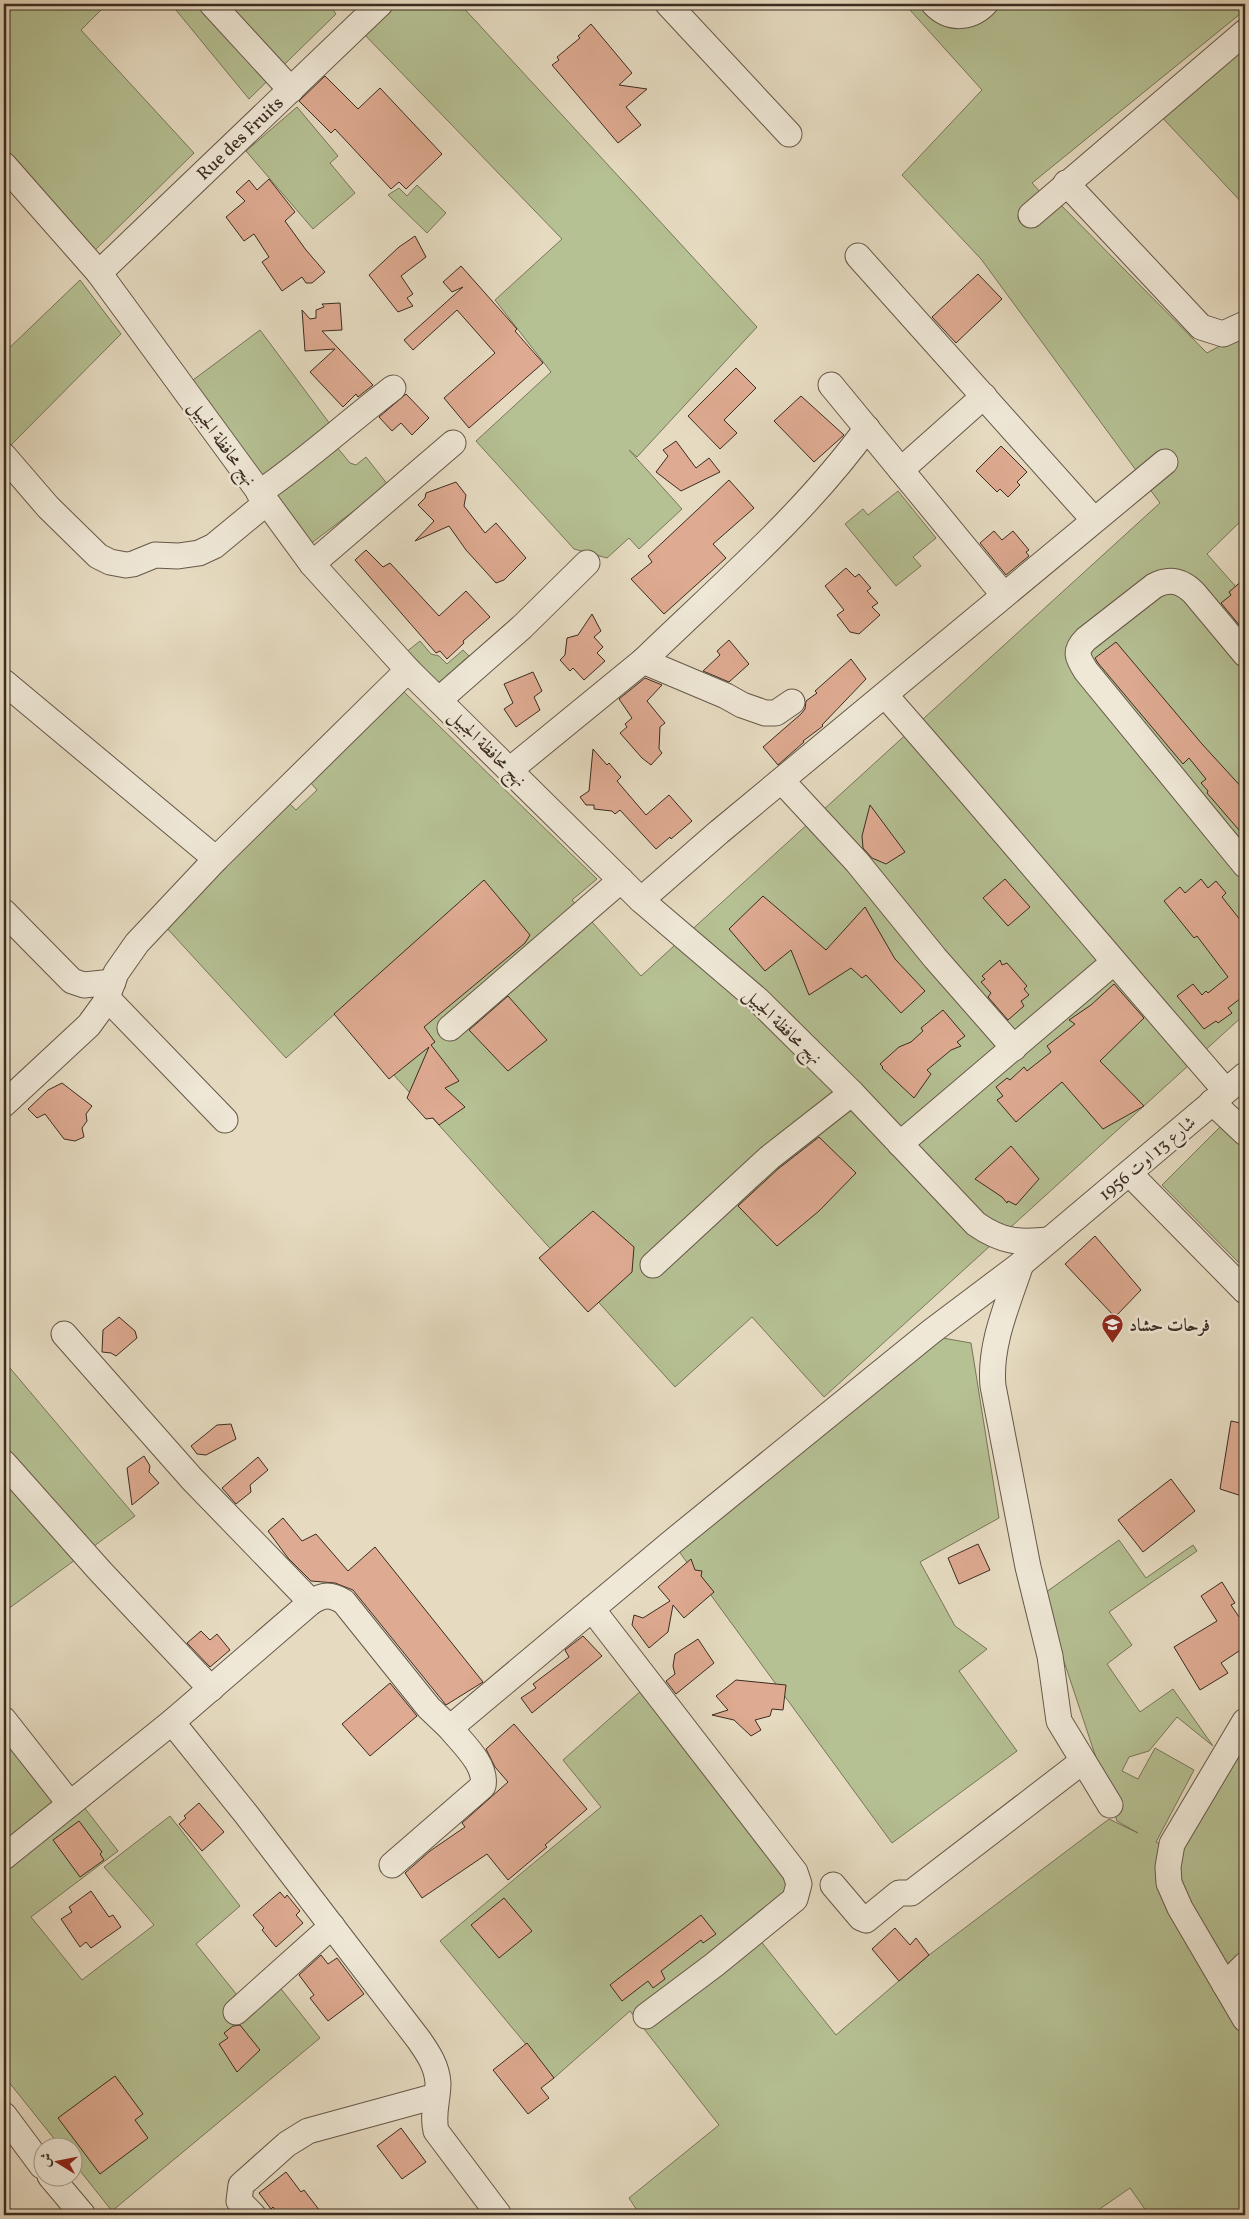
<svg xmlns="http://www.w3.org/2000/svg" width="1249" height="2219" font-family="Vollkorn,Amiri,serif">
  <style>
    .green { fill: #b5c093; stroke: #78765a }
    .building { fill: #deaa91; stroke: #3c2c21 }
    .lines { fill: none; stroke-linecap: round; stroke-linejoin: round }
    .minor-casing { stroke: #665849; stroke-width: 27 }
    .minor { stroke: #efe8d7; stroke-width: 25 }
    .labels { text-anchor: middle; stroke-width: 5; stroke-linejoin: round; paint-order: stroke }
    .street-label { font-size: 18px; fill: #3c2c21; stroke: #efe8d7 }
    .poi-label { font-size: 18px; font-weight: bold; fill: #3c2c21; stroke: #efe8d7; text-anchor: start }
  </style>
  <rect width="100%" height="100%" fill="#e6dbc1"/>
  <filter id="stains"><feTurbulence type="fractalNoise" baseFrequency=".004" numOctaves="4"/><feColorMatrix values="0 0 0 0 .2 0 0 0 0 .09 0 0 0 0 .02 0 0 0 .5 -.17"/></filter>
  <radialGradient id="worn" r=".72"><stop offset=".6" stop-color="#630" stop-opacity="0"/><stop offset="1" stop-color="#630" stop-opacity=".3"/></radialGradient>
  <g class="green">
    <polygon points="4,4 107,4 81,30 194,153 90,255 4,158"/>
    <polygon points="171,4 329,4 336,14 249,99"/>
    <polygon points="392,4 460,4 757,327 637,457 629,450 682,509 639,549 629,538 607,558 574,549 476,441 551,372 495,300 562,239 363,33"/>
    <polygon points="917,4 1245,4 1245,10 1032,183 1044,196 1048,192 1207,353 1245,332 1245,517 1207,554 1245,597 1245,1014 824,1397 752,1317 675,1387 337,1012 286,1058 164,925 289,803 296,810 317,790 310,782 404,692 597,879 572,900 641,976 1160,503 981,259 902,175 982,90 910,10"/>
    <polygon points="1245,41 1245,206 1158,113"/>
    <polygon points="297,107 338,156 330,163 355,193 313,229 246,151"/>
    <polygon points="417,185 446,213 427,233 388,195 399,188 407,196"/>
    <polygon points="80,280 121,334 8,448 4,443 4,353"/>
    <polygon points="260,330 330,424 260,477 189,383"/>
    <polygon points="336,446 350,463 356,465 366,457 388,485 305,548 271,493"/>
    <polygon points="898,491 936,538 913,557 921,566 896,586 845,524 863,509 868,515"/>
    <polygon points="420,641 431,654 439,656 447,664 463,650 469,656 434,687 405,653"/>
    <polygon points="1221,1126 1245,1151 1245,1269 1162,1185"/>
    <polygon points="937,1337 971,1343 999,1518 920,1562 955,1626 987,1649 959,1671 1017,1751 892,1843 667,1535"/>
    <polygon points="4,1361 135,1516 4,1612"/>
    <polygon points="1119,1540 1146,1578 1193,1545 1197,1551 1109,1612 1132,1645 1107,1664 1140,1712 1173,1689 1213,1746 1177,1717 1149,1751 1129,1757 1122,1771 1138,1779 1155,1748 1194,1770 1156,1842 1172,1849 1245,1720 1245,2215 1149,2215 1130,2188 1091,2215 640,2215 629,2198 719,2125 630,2011 554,2078 440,1941 601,1807 563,1760 642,1690 798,1898 755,1934 836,2035 929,1955 1109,1819 1138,1833 1117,1821 1042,1595"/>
    <polygon points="4,1704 118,1851 31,1917 82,1980 154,1925 104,1867 170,1816 240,1906 196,1944 237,1995 266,1970 320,2038 112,2211 73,2162 72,2146 60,2146 4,2076 4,1847 11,1841 4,1831"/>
  </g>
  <g class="building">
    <polygon points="591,24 632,73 619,85 647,89 626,107 641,125 618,143 552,65 559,60 557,57 580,38 578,36"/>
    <polygon points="325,76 358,109 380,88 442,154 406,189 399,182 391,189 335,129 331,133 299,101"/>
    <polygon points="269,179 295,212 285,221 306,250 325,272 312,283 306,283 302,277 282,291 262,262 269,257 254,234 244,241 226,217 245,201 236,192 249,180 257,190"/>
    <polygon points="415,236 426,257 401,276 413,294 407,298 413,306 398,312 369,275 399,247"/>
    <polygon points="461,266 517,329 515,331 543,363 469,428 444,398 495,353 457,310 413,350 404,340 463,287 452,292 443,282"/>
    <polygon points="978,274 1002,299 956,343 932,317"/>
    <polygon points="340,303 342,330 322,331 373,385 358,397 356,394 343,407 310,372 335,349 305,351 302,310 310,319 316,318 316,310 324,307 322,304"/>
    <polygon points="736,368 756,388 724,420 737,433 720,449 688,416"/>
    <polygon points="406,394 429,418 412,435 401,423 392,431 379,417"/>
    <polygon points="801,396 844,435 814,462 774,421"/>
    <polygon points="676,441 696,468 709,458 720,472 681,491 656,472 668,456 663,450"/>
    <polygon points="1001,446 1027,472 1017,482 1020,485 1008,497 1000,489 997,492 976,471"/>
    <polygon points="729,480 754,508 713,544 726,558 664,614 631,579 652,562 648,556"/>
    <polygon points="456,482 466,495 464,506 485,533 496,523 526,558 504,580 496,583 466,550 449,526 415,541 434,521 418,505 425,498 426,493"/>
    <polygon points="994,531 1002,540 1013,531 1029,550 1026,552 1029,556 1006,575 980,543"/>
    <polygon points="366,550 383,567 390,563 439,616 466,591 490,617 463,641 464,643 447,659 440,651 436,653 355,560"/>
    <polygon points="846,568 855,577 859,574 871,588 867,591 878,603 872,607 880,615 859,634 850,632 837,615 844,610 825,586"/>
    <polygon points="1245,578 1245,632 1221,603 1231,595 1229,592"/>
    <polygon points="592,614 601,631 594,637 603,647 597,653 605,661 584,680 573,668 570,671 560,660 565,655 567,638 578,635"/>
    <polygon points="729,640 749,664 729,682 703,671 720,655 717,651"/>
    <polygon points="1116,642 1202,744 1245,791 1245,837 1207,793 1208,791 1201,783 1206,779 1189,758 1183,764 1098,663 1095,658"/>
    <polygon points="851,659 866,679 822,725 823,726 803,741 804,742 778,765 763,747 801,714 805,709 806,701 817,693 815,691"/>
    <polygon points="533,672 542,691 534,697 540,710 516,727 504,709 513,703 504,684"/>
    <polygon points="645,678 662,685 647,701 665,723 660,727 659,749 662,753 651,765 642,758 620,733 627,727 625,724 632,718 619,699"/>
    <polygon points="593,749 607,765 609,763 621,777 617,781 646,815 669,795 692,821 671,839 670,837 656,849 620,810 615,814 612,811 594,809 594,805 586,805 580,797 589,791"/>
    <polygon points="870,805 905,852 886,864 872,858 863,848 862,836"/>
    <polygon points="1005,879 1030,907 1008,926 983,898"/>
    <polygon points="1201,879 1208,888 1216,881 1226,893 1222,897 1245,926 1245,995 1228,1008 1232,1013 1218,1023 1216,1021 1204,1029 1177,996 1193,984 1202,995 1206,991 1208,993 1228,977 1197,936 1194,938 1164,901 1180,887 1185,893"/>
    <polygon points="484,880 530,935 525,943 424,1027 435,1042 431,1045 459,1081 445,1088 465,1107 439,1125 433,1118 426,1119 407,1098 429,1047 389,1079 334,1014"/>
    <polygon points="763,896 826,950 865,907 895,959 925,991 901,1013 866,975 862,978 851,968 809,995 791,950 765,971 729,929"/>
    <polygon points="1000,960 1002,965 1007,963 1027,986 1024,989 1029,995 1021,1001 1024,1006 1008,1020 988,997 991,993 981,982 985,979 982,976"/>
    <polygon points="1114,984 1144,1018 1100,1061 1144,1106 1103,1129 1062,1082 1016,1122 997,1100 1003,1096 996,1087 1007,1078 1010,1080 1024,1067 1027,1071 1051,1052 1047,1046 1075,1024 1069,1020 1091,1005"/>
    <polygon points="508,996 547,1040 508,1071 469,1030"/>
    <polygon points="943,1010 965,1036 957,1042 961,1046 951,1050 927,1070 931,1074 914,1098 882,1068 883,1067 880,1064 899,1047 911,1042 923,1031 921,1028"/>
    <polygon points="62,1083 92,1106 86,1114 87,1121 82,1128 84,1137 75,1141 64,1139 45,1114 37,1118 28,1109 48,1090"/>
    <polygon points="819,1137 856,1173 819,1211 777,1246 738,1206 778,1169"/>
    <polygon points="1011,1146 1039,1179 1016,1205 1008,1201 1007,1203 1002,1197 975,1179"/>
    <polygon points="593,1211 634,1247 632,1272 588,1312 539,1258"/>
    <polygon points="1095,1236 1141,1290 1115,1317 1065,1264"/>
    <polygon points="119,1317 135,1331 137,1338 116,1356 111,1353 102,1352 103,1330"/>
    <polygon points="1231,1421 1245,1424 1245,1497 1220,1489"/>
    <polygon points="231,1424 236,1439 206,1455 197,1454 191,1446 217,1425"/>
    <polygon points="144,1456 150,1466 149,1472 159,1483 132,1505 127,1468"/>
    <polygon points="258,1457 268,1470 250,1485 251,1492 236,1504 222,1488"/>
    <polygon points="1171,1479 1195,1511 1143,1552 1118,1520"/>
    <polygon points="283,1518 302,1541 316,1534 348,1571 375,1547 483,1682 446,1705 353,1590 335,1583 311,1581 288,1558 268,1531"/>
    <polygon points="978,1544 990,1570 959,1584 948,1558"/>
    <polygon points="691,1559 695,1570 702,1571 701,1576 714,1592 684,1618 673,1605 668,1632 649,1648 632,1625 634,1615 643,1618 670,1601 658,1587"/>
    <polygon points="1222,1582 1235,1603 1231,1605 1245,1626 1245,1647 1221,1663 1228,1673 1200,1690 1174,1647 1217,1621 1201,1596"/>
    <polygon points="201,1631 210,1640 217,1634 230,1650 210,1667 187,1643"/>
    <polygon points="583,1636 602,1656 532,1713 521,1698 536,1688 533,1684 569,1657 565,1650"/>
    <polygon points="698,1639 714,1663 676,1694 666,1681 675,1674 673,1666 675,1654"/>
    <polygon points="736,1680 786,1685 783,1710 772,1709 770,1716 755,1720 761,1730 751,1736 734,1720 712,1715 728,1710 716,1696"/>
    <polygon points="390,1683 417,1716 370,1756 342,1724"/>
    <polygon points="514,1724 587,1809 545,1845 547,1847 508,1880 487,1854 422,1898 405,1873 430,1851 465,1827 462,1823 508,1782 495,1767 486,1749"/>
    <polygon points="199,1803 224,1832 202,1851 179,1824 186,1818 184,1816"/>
    <polygon points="79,1821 102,1852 100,1854 104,1860 80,1877 53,1840"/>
    <polygon points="91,1891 109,1917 113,1915 121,1927 91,1948 86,1942 80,1947 61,1919 72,1912 69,1907"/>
    <polygon points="280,1892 285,1898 287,1895 300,1911 296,1915 303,1923 276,1947 262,1930 264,1928 253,1915"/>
    <polygon points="504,1898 532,1931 499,1958 471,1925"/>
    <polygon points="701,1915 716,1934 703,1943 701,1940 661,1971 665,1979 653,1988 648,1981 622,2001 610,1985"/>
    <polygon points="895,1928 910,1945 916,1938 929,1955 899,1981 872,1949"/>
    <polygon points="321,1955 328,1964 337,1958 364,1994 328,2021 310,1998 314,1995 299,1975"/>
    <polygon points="240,2025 260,2050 237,2072 219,2044 228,2038 224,2033 233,2026"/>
    <polygon points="527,2043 554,2078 541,2088 549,2098 528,2114 493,2070"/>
    <polygon points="115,2076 143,2114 135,2120 148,2138 100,2174 58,2118"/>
    <polygon points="401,2128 426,2162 402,2179 377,2146"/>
    <polygon points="286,2172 301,2192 304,2190 323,2215 280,2215 273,2207 271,2209 259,2193"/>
  </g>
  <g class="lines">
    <defs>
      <g id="minor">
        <polyline points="212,4 291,90"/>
        <polyline points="668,4 789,134"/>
        <path d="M 934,4 C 949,20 970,19 985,4"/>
        <path d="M 4,165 L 99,273 L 312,564 L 408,670 L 641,900 L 758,1000 L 852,1093 L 976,1224 C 1002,1242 1018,1243 1049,1240"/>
        <polyline points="1066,183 1201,327 1223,334 1245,324"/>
        <polyline points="1031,215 1245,32"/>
        <polyline points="858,256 1094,520"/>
        <path id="s1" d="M 99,273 L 380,4"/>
        <polyline points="831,385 1003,594"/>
        <polyline points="4,456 48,507 98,556 110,562 126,565 133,564 155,555 178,556 199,553 214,546 266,503"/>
        <polyline points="901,470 984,396"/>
        <path d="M 259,493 C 306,461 348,422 393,388"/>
        <polyline points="312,564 453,443"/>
        <path d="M 1245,654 L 1194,593 C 1181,580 1169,578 1154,586 L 1086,639 C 1074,651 1077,657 1086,671 L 1245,865"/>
        <path d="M 643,661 C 719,587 804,515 867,428"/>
        <polyline points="4,682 216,859"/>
        <path d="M 885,695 C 1000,826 1111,959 1225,1090"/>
        <polyline points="440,699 522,627 587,563"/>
        <polyline points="511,769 643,661 726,696 742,705 765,713 776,713 792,702"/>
        <polyline points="782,781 857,862 935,958 1014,1048"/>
        <polyline points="641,900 719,832 1165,462"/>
        <polyline points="4,912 72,981 84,985 113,982"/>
        <polyline points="107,998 225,1120"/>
        <polyline points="450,1028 621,880"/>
        <polyline points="1212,1102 1245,1133"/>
        <polyline points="4,1104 89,1025 105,1003 116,973 137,943 216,859 408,670"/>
        <polyline points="900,1144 1114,962"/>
        <polyline points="1130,1174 1245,1291"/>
        <path d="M 1021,1264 C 1008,1303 989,1345 993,1386 L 1028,1567 L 1050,1656 L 1059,1721 L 1110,1805"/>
        <polyline points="653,1265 769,1158 852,1093"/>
        <polyline points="64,1334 192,1479 311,1602"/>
        <polyline points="4,1463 100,1571 211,1689"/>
        <polyline points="592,1609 795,1872 799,1884 795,1899 714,1965 646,2016"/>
        <polyline points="4,1720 70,1804"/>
        <polyline points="1245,1721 1172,1844 1168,1867 1169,1883 1180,1908 1245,2019"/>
        <path d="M 172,1722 L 246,1814 L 419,2040 C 428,2053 437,2066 438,2083 C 438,2100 432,2114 436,2131 L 499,2215"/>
        <path d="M 4,1857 L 172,1722 L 311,1602 C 324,1594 331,1594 344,1602 L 429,1708 L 450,1728 L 672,1542 L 816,1425 L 932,1331 L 1021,1264 L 1245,1075"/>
        <path d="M 392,1865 L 483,1786 C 487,1765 463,1744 450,1728"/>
        <polyline points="833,1885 861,1918 866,1920 899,1893 911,1893 1083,1761"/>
        <polyline points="1225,1985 1245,1965"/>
        <polyline points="236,2012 332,1926"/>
        <polyline points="4,2115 42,2166"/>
        <polyline points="50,2176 83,2215"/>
        <polyline points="253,2215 239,2201 241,2185 287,2144 308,2131 436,2096"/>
      </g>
    </defs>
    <use href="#minor" class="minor-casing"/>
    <use href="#minor" class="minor"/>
  </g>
  <defs>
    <symbol id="school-pin" viewBox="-11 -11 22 30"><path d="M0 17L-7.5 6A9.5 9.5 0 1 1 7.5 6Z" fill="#8f2418" stroke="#efe8d7"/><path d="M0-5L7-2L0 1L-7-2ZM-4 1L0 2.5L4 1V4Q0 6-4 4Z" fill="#fff"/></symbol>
  </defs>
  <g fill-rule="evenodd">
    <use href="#school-pin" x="1100" y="1312" width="25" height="34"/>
  </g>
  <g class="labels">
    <g class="street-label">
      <text dy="6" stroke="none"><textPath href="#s1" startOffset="195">Rue des Fruits</textPath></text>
      <text transform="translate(223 443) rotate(54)" y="6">نهج محافظة الجبيل</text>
      <text transform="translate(488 748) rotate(45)" y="6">نهج محافظة الجبيل</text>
      <text transform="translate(783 1026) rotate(44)" y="6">نهج محافظة الجبيل</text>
      <text transform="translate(1147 1158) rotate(-40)" y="6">شارع 13 اوت 1956</text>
    </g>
    <g class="poi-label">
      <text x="1129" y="1331">فرحات حشاد</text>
    </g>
  </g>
  <rect width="1249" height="2219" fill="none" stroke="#e6dbc1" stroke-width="20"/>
  <rect x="5" y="5" width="1239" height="2209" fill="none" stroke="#3c2c21" stroke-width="2.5"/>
  <rect x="10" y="10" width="1229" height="2199" fill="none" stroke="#3c2c21"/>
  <g transform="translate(58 2162) rotate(280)"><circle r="24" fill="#efe8d7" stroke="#a79d8e"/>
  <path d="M0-4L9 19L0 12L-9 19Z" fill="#8f2418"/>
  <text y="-8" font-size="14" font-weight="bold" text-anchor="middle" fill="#3c2c21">ش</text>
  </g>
  <rect width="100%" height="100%" filter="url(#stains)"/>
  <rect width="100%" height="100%" fill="url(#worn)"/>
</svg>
